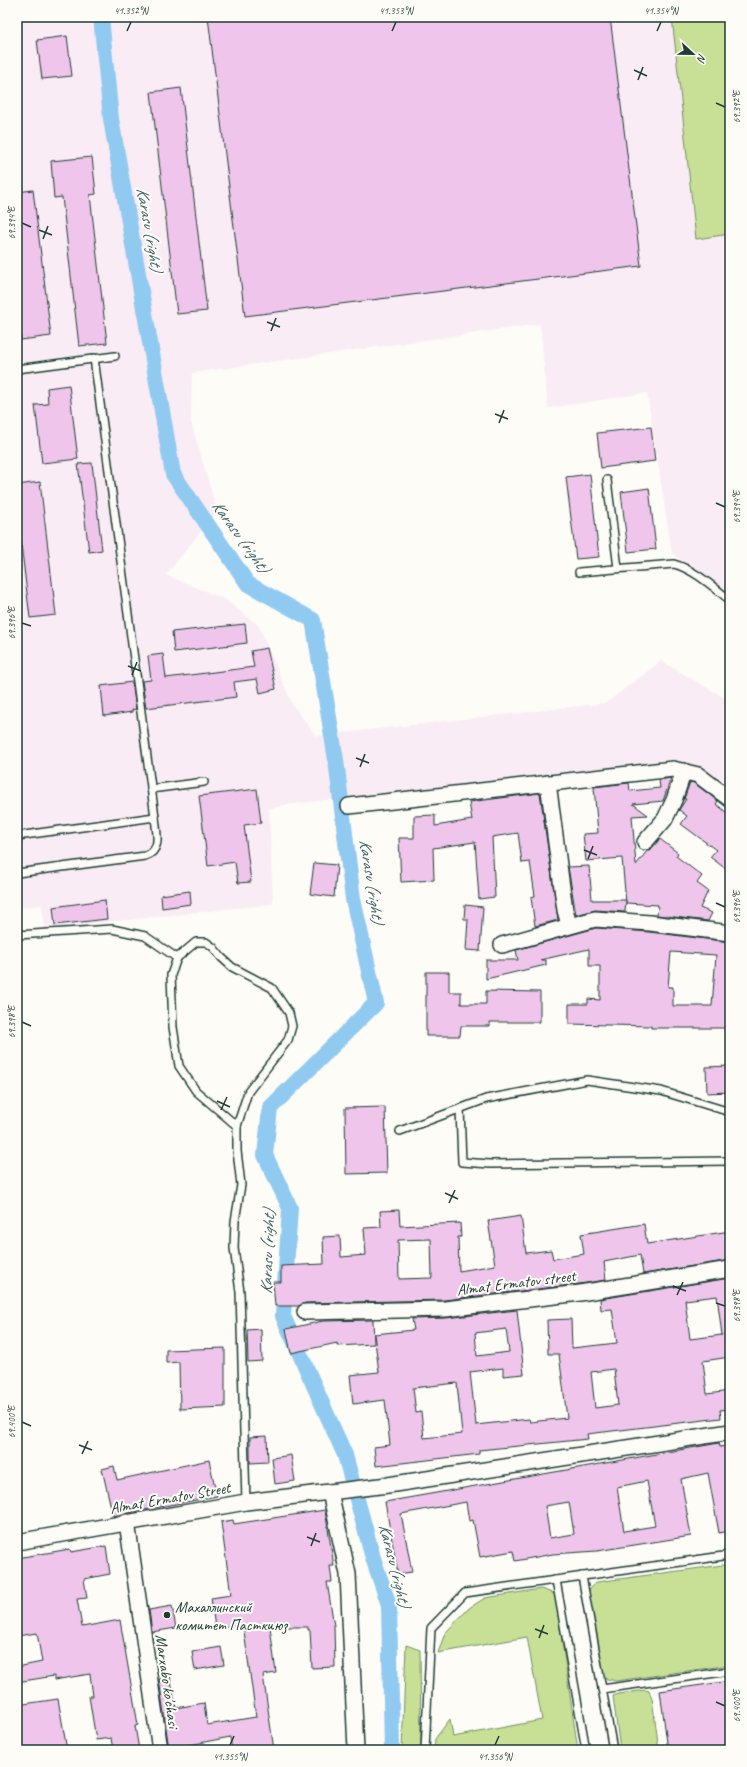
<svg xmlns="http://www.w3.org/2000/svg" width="747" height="1767" font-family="Caveat,sans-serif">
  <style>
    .built { fill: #f9ecf4 }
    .green { fill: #c7e096; stroke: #738e65 }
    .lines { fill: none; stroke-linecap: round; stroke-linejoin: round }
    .canal { stroke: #91caf0; stroke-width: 16 }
    .building { fill: #efc5ec; stroke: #1f3d34; fill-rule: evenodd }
    .lane-casing { stroke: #1f3d34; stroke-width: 10 }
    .street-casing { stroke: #1f3d34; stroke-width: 18 }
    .lane { stroke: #fdfcf7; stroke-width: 7 }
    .street { stroke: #fdfcf7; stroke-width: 15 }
    .ticks { fill: none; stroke: #1f3d34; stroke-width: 1.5 }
    .poi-dot { fill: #1f3d34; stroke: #fdfcf7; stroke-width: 1.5 }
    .labels { text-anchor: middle; stroke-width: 4; stroke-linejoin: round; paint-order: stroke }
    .street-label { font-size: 16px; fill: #1f3d34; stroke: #fdfcf7 }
    .poi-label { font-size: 16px; fill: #1f3d34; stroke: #fdfcf7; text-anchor: start }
    .water-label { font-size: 17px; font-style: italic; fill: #3c6063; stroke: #fdfcf7 }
    .neatline { fill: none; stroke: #1f3d34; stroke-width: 1.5 }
    .ticks-label { font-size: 10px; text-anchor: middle; fill: #1f3d34 }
  </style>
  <rect width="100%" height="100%" fill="#fdfcf7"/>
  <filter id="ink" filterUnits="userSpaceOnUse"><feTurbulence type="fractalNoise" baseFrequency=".025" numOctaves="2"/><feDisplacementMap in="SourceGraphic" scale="8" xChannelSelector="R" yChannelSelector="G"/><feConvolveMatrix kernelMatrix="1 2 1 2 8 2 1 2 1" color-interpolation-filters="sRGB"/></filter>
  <g filter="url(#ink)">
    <polygon class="built" points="17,17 730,17 730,599 672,553 647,393 548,408 540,324 192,373 191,422 217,511 166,575 224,599 259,626 292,704 316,736 606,703 661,661 730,701 730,786 674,760 284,805 269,809 273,904 45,929 42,905 17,908"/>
    <g class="green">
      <polygon points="672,17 730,17 730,234 696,239"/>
      <polygon points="730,1564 730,1665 616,1681 607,1679 603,1674 588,1595 590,1588 597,1582"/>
      <polygon points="541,1589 555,1594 578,1750 434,1750 435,1739 450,1719 453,1737 542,1720 527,1637 438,1653 445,1633 469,1608 485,1598"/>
      <polygon points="406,1645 420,1650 421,1750 402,1750"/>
      <polygon points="645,1690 649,1691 652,1698 659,1750 620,1750 613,1696 619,1694"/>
    </g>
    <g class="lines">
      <polyline class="canal" points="101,17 111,119 173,474 248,584 313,620 336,760 353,899 376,1003 270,1108 265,1155 290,1208 283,1316 345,1455 373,1558 389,1605 392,1750"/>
    </g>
    <g class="building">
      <polygon points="208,17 610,17 641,266 245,316"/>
      <polygon points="67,36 72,76 42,79 37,40"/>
      <polygon points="181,88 207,311 177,314 151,92"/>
      <polygon points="92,157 96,194 90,195 107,343 79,346 62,197 54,198 51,161"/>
      <polygon points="33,190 51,336 21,340 17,308 17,192"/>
      <polygon points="69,385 78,459 42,463 35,405 48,404 47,388"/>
      <polygon points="651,427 655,461 601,468 597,433"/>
      <polygon points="92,463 102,550 89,552 78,464"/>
      <polygon points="590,474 599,557 576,559 566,477"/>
      <polygon points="40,482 56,615 30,618 17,510 17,485"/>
      <polygon points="649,488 656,549 628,552 621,492"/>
      <polygon points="245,624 247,643 174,652 172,632"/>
      <polygon points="267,648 276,689 260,693 257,679 234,682 236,697 146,708 142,681 151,680 148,656 163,654 166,678 254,667 251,651"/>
      <polygon points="132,682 136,709 132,710 132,712 104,716 101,686"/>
      <polygon points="671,778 663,801 633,804 648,815 632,816 636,865 647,851 652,848 660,839 678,853 676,856 702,876 697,883 708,891 700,908 712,913 708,921 657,915 658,905 626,903 622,858 586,861 583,834 598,833 594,787 629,783 630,791 660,788 659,780"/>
      <polygon points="690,782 694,783 718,801 716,804 730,815 730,872 710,857 716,850 681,824 687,816 679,810 686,799 684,799"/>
      <polygon points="257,789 261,823 244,825 251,882 238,883 235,862 208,866 199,796"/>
      <polygon points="540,793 558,920 535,926 531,897 535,896 530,862 522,863 518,833 492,837 495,897 479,899 475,842 433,848 434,880 401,882 399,838 414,838 414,816 435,815 435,826 472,820 469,802"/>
      <polygon points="314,863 337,865 334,897 310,894"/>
      <polygon points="589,866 592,900 626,900 625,912 595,910 576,915 568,867"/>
      <polygon points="190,891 191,904 162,908 161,895"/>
      <polygon points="105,900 107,919 55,925 53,907"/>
      <polygon points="465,905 483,907 480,951 466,950 468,919 464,919"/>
      <path d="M 596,928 L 649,932 L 730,942 L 730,1004 L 728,1003 L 728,1028 L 651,1028 L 651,1026 L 569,1024 L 569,1004 L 588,1004 L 588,999 L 600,1000 L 600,966 L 589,966 L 589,949 L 540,960 L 546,960 L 546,965 L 486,979 L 486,960 L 518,960 L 516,950 ZM 671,952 L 716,955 L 712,1006 L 673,1006 L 673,987 L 668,987 Z"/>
      <polygon points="426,972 449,972 449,992 461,992 461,1004 486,1004 486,991 540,992 540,1022 490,1022 490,1026 461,1026 460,1036 426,1036"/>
      <polygon points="730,1066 730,1092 707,1093 706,1067"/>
      <polygon points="385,1107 387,1173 346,1174 345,1108"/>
      <path d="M 399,1210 L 400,1226 L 460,1223 L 461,1237 L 458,1237 L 459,1271 L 495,1265 L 488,1221 L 521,1216 L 526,1253 L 551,1250 L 553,1259 L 584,1254 L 581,1234 L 644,1224 L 647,1244 L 730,1231 L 730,1260 L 643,1274 L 640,1255 L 604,1262 L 606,1280 L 579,1284 L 444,1300 L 305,1303 L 299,1306 L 275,1306 L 273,1282 L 281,1282 L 281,1266 L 324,1264 L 323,1237 L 340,1236 L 341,1257 L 366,1255 L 364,1228 L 381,1227 L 380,1211 ZM 431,1239 L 432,1278 L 399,1279 L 398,1240 Z"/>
      <path d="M 730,1278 L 730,1357 L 703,1361 L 707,1394 L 730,1391 L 730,1409 L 720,1410 L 721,1418 L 587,1434 L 588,1439 L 479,1450 L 479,1454 L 376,1466 L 374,1447 L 390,1445 L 385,1400 L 353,1404 L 350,1375 L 379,1372 L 374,1334 L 414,1330 L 412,1319 L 446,1318 L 517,1310 L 524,1374 L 503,1376 L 503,1368 L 470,1372 L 476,1425 L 529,1419 L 530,1422 L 567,1418 L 559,1354 L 548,1354 L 547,1320 L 571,1319 L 572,1348 L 617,1343 L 612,1309 L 601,1310 L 600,1299 ZM 717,1296 L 722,1335 L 690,1339 L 685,1300 ZM 506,1329 L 509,1352 L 477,1356 L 475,1333 ZM 614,1369 L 618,1405 L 595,1408 L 591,1372 ZM 457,1383 L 462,1434 L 424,1438 L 421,1412 L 416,1413 L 413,1388 Z"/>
      <polygon points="373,1320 374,1344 337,1346 337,1343 291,1353 286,1329 323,1321"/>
      <polygon points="261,1329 262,1361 248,1362 247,1330"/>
      <polygon points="225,1348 225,1407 180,1409 179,1362 166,1363 166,1350"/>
      <polygon points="267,1436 268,1462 250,1463 250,1437"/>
      <path d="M 719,1443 L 720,1447 L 730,1445 L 730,1531 L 719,1533 L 708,1473 L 681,1479 L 691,1536 L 597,1551 L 553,1554 L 515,1561 L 513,1551 L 480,1557 L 473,1520 L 469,1521 L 466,1502 L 401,1514 L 412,1572 L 398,1574 L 385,1502 ZM 647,1481 L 655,1526 L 624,1531 L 617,1487 ZM 569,1502 L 574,1534 L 550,1538 L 545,1506 Z"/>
      <polygon points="291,1455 295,1481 275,1484 272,1458"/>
      <polygon points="209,1460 217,1496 113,1516 102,1469 114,1466 117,1480"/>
      <polygon points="325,1510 334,1566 330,1566 332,1582 327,1582 334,1626 335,1667 312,1668 310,1630 308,1630 308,1627 270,1627 276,1673 263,1675 274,1750 232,1750 230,1737 169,1749 159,1679 170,1676 176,1708 204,1703 207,1725 256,1717 243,1624 215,1628 211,1598 231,1595 221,1522 233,1520 234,1524"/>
      <polygon points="106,1546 110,1574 84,1579 87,1598 77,1599 82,1627 120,1620 138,1725 135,1726 139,1750 113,1750 111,1738 96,1740 89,1696 93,1696 90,1674 54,1680 54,1676 17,1682 17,1667 42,1662 37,1633 17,1636 17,1558 70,1549 71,1552"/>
      <polygon points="172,1606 176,1628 152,1632 149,1610"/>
      <polygon points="221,1647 224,1665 195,1670 192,1652"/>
      <polygon points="730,1681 730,1750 668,1750 660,1691"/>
      <polygon points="58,1699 67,1750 53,1750 52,1748 39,1750 17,1750 17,1705"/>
    </g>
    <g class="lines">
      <defs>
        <g id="lane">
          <polyline points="17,369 115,356"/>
          <polyline points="607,480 618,568"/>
          <path d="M 579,572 L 674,564 C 695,570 713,587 730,600"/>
          <polyline points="151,789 204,782"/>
          <polyline points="17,836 155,817"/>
          <path d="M 17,873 L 145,856 C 163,850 156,831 155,817 L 94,358"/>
          <polyline points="17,935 112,929 145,936 177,958 196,942 206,942 213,947 221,957 232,967 272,988 289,1013 292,1026 288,1040 248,1092 237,1126 237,1151 241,1185 235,1221 234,1248 240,1292 246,1502"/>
          <polyline points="177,958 171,975 173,1027 179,1066 196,1091 237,1126"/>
          <polyline points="460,1109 462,1162 490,1164 730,1161"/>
          <polyline points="400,1131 486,1099 587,1080 661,1091 730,1112"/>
          <polyline points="582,1576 613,1750"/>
          <polyline points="556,1580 586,1750"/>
          <polyline points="602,1689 730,1671"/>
          <polyline points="425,1750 431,1628 465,1593 730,1555"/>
        </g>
        <g id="street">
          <polyline points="548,783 565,910 569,925"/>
          <polyline points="349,806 673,769 698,775 730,799"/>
          <polyline points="645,842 665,819 674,800 684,771"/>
          <polyline points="502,945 595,919 650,923 730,933"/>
          <polyline points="305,1312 445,1309 580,1293 730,1269"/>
          <polyline points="330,1492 348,1574 356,1750"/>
          <polyline points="127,1522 160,1750"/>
          <polyline points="17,1542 246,1502 388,1485 730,1432"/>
        </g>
      </defs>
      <use href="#lane" class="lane-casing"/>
      <use href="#street" class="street-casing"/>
      <use href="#lane" class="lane"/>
      <use href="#street" class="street"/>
    </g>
  </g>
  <path class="ticks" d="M 127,31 L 131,22M 392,31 L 396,22M 657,31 L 661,22M 634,70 L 647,76M 638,80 L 643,67M 716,103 L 725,107M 22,223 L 31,227M 39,230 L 52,235M 43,239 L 48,226M 267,322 L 280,327M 271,331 L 276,318M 495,414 L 508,419M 499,423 L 504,410M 716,503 L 725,507M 22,623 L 31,626M 128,666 L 141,671M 132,675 L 137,662M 356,758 L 369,763M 360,767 L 365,754M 584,850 L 597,855M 588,859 L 593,846M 716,903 L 725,907M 22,1022 L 31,1026M 217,1101 L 230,1107M 221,1110 L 227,1097M 445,1193 L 458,1199M 449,1203 L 455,1190M 673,1286 L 686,1291M 677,1295 L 683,1282M 716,1303 L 725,1306M 22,1422 L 31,1426M 79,1445 L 92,1450M 82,1454 L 88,1441M 307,1537 L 320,1542M 311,1546 L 316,1533M 535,1629 L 548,1634M 539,1638 L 544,1625M 716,1702 L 725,1706M 230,1745 L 234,1736M 495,1745 L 499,1736"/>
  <circle class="poi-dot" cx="167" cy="1615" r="4"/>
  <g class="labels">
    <g class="street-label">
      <text transform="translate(516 1282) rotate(-7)" y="6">Almat Ermatov street</text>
      <text transform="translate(170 1497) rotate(-10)" y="6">Almat Ermatov Street</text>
      <text transform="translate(168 1681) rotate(82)" y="6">Marxabo ko'chasi</text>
    </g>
    <g class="poi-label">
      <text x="175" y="1612">Махаллинский<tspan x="175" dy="18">комитет Пасткиюз</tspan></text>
    </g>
    <g class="water-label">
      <text transform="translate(150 229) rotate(80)" y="6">Karasu (right)</text>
      <text transform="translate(241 536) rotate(54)" y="6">Karasu (right)</text>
      <text transform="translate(372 881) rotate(81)" y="6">Karasu (right)</text>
      <text transform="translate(267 1252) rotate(-88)" y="6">Karasu (right)</text>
      <text transform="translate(395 1565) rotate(76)" y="6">Karasu (right)</text>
    </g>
  </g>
  <rect width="747" height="1767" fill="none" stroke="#fdfcf7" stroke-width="44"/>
  <g transform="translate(693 54) rotate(112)" stroke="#fdfcf7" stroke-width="3" paint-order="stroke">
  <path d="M0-3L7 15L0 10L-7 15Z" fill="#1f3d34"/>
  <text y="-6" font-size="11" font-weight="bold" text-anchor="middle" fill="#1f3d34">N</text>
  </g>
  <rect x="22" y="22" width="703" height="1723" class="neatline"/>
  <g class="ticks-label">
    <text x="131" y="14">41.352°N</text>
    <text x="396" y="14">41.353°N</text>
    <text x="661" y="14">41.354°N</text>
    <text transform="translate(736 107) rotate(-90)" y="4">69.392°E</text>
    <text transform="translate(11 223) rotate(-90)" y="4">69.394°E</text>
    <text transform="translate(736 507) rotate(-90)" y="4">69.394°E</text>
    <text transform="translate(11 623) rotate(-90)" y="4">69.396°E</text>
    <text transform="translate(736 907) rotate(-90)" y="4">69.396°E</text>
    <text transform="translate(11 1022) rotate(-90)" y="4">69.398°E</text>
    <text transform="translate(736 1306) rotate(-90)" y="4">69.398°E</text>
    <text transform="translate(11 1422) rotate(-90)" y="4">69.400°E</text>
    <text transform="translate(736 1706) rotate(-90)" y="4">69.400°E</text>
    <text x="230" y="1760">41.355°N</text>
    <text x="495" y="1760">41.356°N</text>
  </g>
</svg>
